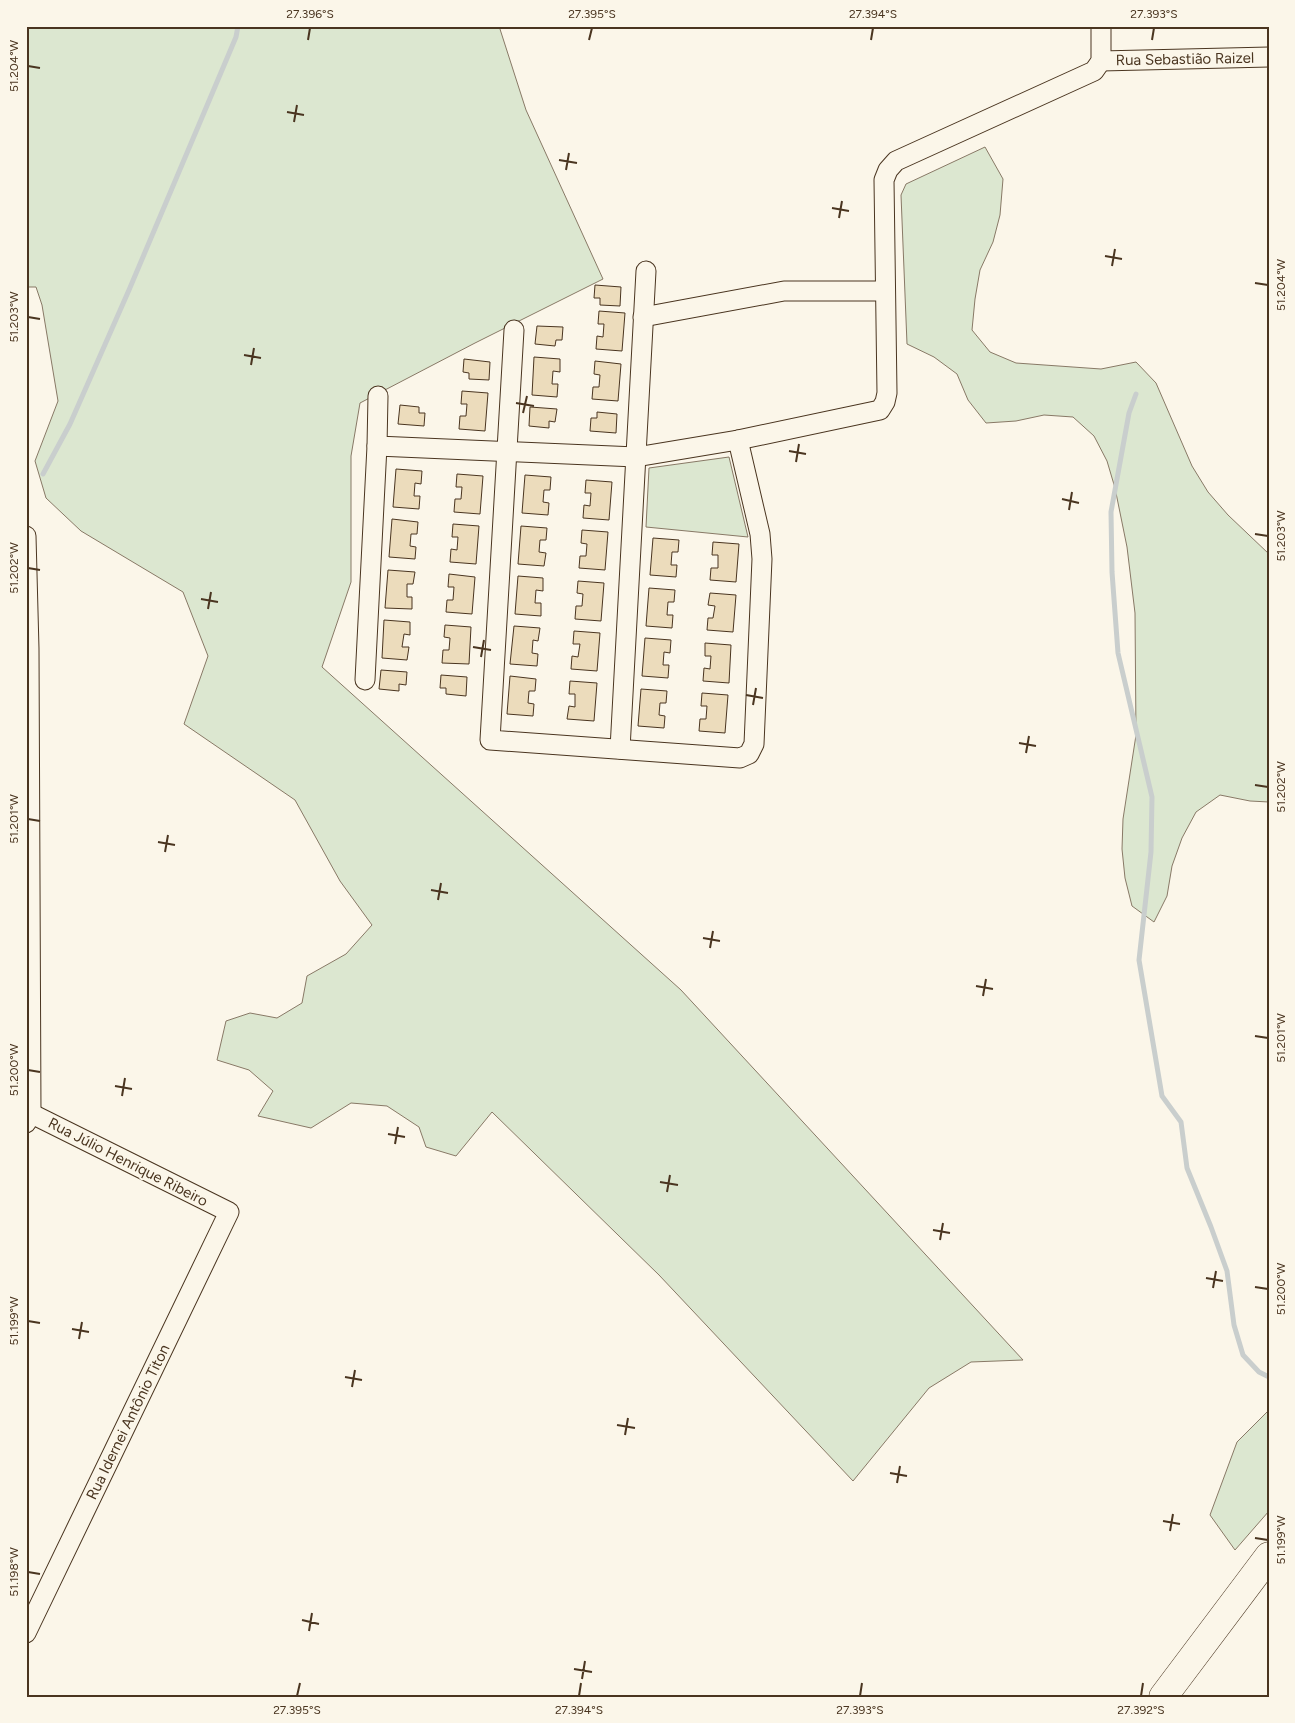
<svg xmlns="http://www.w3.org/2000/svg" width="1295" height="1723" font-family="Figtree,sans-serif">
  <style>
    .green { fill: #dce7d0; stroke: #887966 }
    .lines { fill: none; stroke-linecap: round; stroke-linejoin: round }
    .stream { stroke: #c9cecd; stroke-width: 5 }
    .building { fill: #ecdcbc; stroke: #4a3520 }
    .minor-casing { stroke: #4a3520; stroke-width: 21 }
    .highway-casing { stroke: #4a3520; stroke-width: 29 }
    .minor { stroke: #fbf6e9; stroke-width: 19 }
    .highway { stroke: #fbf6e9; stroke-width: 28 }
    .ticks { fill: none; stroke: #4a3520; stroke-width: 2 }
    .labels { text-anchor: middle; stroke-width: 4; stroke-linejoin: round; paint-order: stroke }
    .street-label { font-size: 15px; fill: #4a3520; stroke: #fbf6e9 }
    .neatline { fill: none; stroke: #4a3520; stroke-width: 2 }
    .ticks-label { font-size: 12px; text-anchor: middle; fill: #4a3520 }
  </style>
  <rect width="100%" height="100%" fill="#fbf6e9"/>
  <g class="green">
    <polygon points="26,26 499,26 526,110 603,279 475,343 360,403 351,456 351,582 322,667 681,990 1023,1360 971,1362 929,1388 853,1481 659,1275 492,1112 456,1156 426,1147 419,1127 387,1106 351,1103 311,1128 258,1116 273,1091 249,1070 217,1060 226,1021 250,1013 277,1018 302,1003 307,976 346,954 372,925 340,881 295,800 184,724 208,656 183,592 81,531 46,498 35,461 58,401 42,305 36,287 26,287"/>
    <polygon points="985,147 1003,179 1000,215 993,242 980,270 975,299 972,330 990,352 1016,363 1101,369 1136,362 1156,383 1192,466 1208,492 1228,515 1269,554 1269,802 1250,801 1220,795 1196,812 1182,838 1172,866 1167,896 1154,922 1132,906 1125,878 1122,849 1123,819 1136,735 1135,613 1127,547 1115,488 1107,461 1094,436 1073,417 1044,415 1016,421 986,423 968,400 957,374 934,357 907,344 901,195 906,184"/>
    <polygon points="729,457 748,537 646,527 649,468"/>
    <polygon points="1269,1410 1269,1511 1235,1550 1210,1515 1237,1442"/>
  </g>
  <g class="lines">
    <g class="stream">
      <polyline points="1136,394 1129,413 1111,512 1112,572 1118,653 1152,797 1151,852 1139,960 1162,1096 1181,1122 1187,1168 1211,1227 1227,1271 1234,1325 1243,1355 1259,1372 1269,1377"/>
      <polyline points="43,474 70,424 129,290 236,37 238,26"/>
    </g>
  </g>
  <g class="building">
    <polygon points="595,285 621,287 620,306 600,305 600,298 594,298"/>
    <polygon points="599,311 625,313 622,351 596,349 597,336 603,337 604,324 598,324"/>
    <polygon points="537,326 563,327 562,340 556,340 555,346 535,344"/>
    <polygon points="534,357 560,359 560,372 553,371 552,384 558,384 557,397 532,395"/>
    <polygon points="464,359 490,362 489,380 469,379 469,373 463,372"/>
    <polygon points="595,361 621,364 618,401 592,399 593,387 599,387 600,375 594,374"/>
    <polygon points="462,391 488,393 485,431 459,429 460,416 466,416 467,404 461,404"/>
    <polygon points="400,405 419,407 419,413 425,413 424,426 398,424"/>
    <polygon points="530,407 557,409 555,422 549,421 549,428 529,426"/>
    <polygon points="597,412 617,414 616,433 590,431 591,418 597,418"/>
    <polygon points="396,469 422,471 421,484 415,483 414,496 420,496 419,509 393,507"/>
    <polygon points="457,474 483,476 480,514 454,512 455,499 461,499 462,487 456,487"/>
    <polygon points="525,475 551,477 550,490 544,490 543,502 549,503 548,515 522,513"/>
    <polygon points="586,480 612,482 609,520 583,518 584,505 590,506 591,493 585,493"/>
    <polygon points="392,519 418,522 417,534 411,534 410,546 416,547 415,559 389,557"/>
    <polygon points="453,524 479,526 476,564 450,562 451,549 457,550 458,537 452,537"/>
    <polygon points="521,526 547,528 546,540 540,540 539,552 546,553 544,566 518,564"/>
    <polygon points="582,530 608,532 605,570 579,568 580,556 586,556 587,544 581,543"/>
    <polygon points="653,538 679,540 678,552 672,552 671,565 677,565 676,577 650,575"/>
    <polygon points="713,542 739,544 736,582 710,580 711,568 718,568 718,555 712,555"/>
    <polygon points="388,570 415,572 413,584 407,584 407,597 412,597 412,609 385,608"/>
    <polygon points="449,574 475,577 472,614 446,612 447,600 453,600 454,587 448,587"/>
    <polygon points="518,576 543,578 543,591 536,590 535,603 541,603 541,616 515,614"/>
    <polygon points="578,581 604,583 601,621 575,619 576,606 582,606 583,594 577,593"/>
    <polygon points="649,588 675,590 674,602 668,602 667,615 673,615 672,628 646,626"/>
    <polygon points="710,593 736,595 733,632 707,630 708,618 713,618 715,606 708,605"/>
    <polygon points="384,620 410,622 410,635 404,634 402,647 409,647 407,660 382,658"/>
    <polygon points="445,625 471,627 469,664 442,663 443,650 449,650 450,638 444,637"/>
    <polygon points="514,626 540,628 538,641 533,640 532,653 538,654 537,666 510,664"/>
    <polygon points="574,631 600,633 597,671 571,669 572,656 578,657 580,644 573,644"/>
    <polygon points="645,638 671,640 670,653 664,652 663,665 669,665 668,678 642,676"/>
    <polygon points="705,643 731,645 729,683 703,681 704,668 710,669 711,656 705,656"/>
    <polygon points="381,670 407,672 406,685 399,684 399,691 379,689"/>
    <polygon points="441,675 467,677 466,696 446,694 446,688 440,688"/>
    <polygon points="510,676 536,679 535,691 529,691 528,703 534,704 533,716 507,714"/>
    <polygon points="570,681 597,683 594,721 567,719 569,706 575,707 575,694 569,694"/>
    <polygon points="641,689 667,691 666,703 660,703 659,715 665,716 664,728 638,726"/>
    <polygon points="702,693 728,695 725,733 699,731 700,719 706,719 707,706 701,706"/>
  </g>
  <g class="lines">
    <defs>
      <g id="minor">
        <polyline points="1101,61 1269,57"/>
        <polyline points="643,317 784,291 885,291"/>
        <polyline points="514,330 490,740 740,758 749,754 754,744 762,559 760,534 738,440"/>
        <polyline points="378,396 377,446 636,457 738,440 880,410 885,402 887,393 884,180 888,170 896,161 1094,71 1101,61 1101,26"/>
        <polyline points="26,536 29,649 31,1113 26,1123"/>
        <polyline points="365,680 377,446"/>
        <polyline points="620,749 646,271"/>
        <polyline points="26,1111 229,1212 26,1633"/>
      </g>
      <polyline id="highway" points="1163,1697 1269,1556"/>
    </defs>
    <use href="#minor" class="minor-casing"/>
    <use href="#highway" class="highway-casing"/>
    <use href="#minor" class="minor"/>
    <use href="#highway" class="highway"/>
  </g>
  <path class="ticks" d="M 308,40 L 310,28M 589,40 L 592,28M 871,40 L 873,28M 1152,40 L 1154,28M 28,66 L 40,68M 287,112 L 304,115M 294,122 L 297,105M 559,160 L 577,163M 566,170 L 569,153M 832,208 L 849,211M 839,218 L 842,201M 1105,256 L 1122,259M 1112,266 L 1115,249M 1255,283 L 1268,285M 28,317 L 40,319M 244,355 L 261,358M 251,365 L 254,348M 516,403 L 534,406M 523,413 L 527,396M 789,451 L 806,454M 796,462 L 799,444M 1062,499 L 1079,503M 1069,510 L 1072,492M 1255,534 L 1268,536M 28,568 L 40,570M 201,599 L 218,602M 208,609 L 211,592M 473,647 L 491,650M 481,657 L 484,640M 746,695 L 763,698M 753,705 L 756,688M 1019,743 L 1036,746M 1026,753 L 1029,736M 1255,785 L 1268,787M 28,819 L 40,821M 158,842 L 175,845M 165,852 L 168,835M 431,890 L 448,893M 438,900 L 441,883M 703,938 L 720,941M 710,948 L 713,931M 976,986 L 993,989M 983,996 L 986,979M 1255,1036 L 1268,1038M 28,1070 L 40,1072M 115,1086 L 132,1089M 122,1096 L 125,1078M 388,1134 L 405,1137M 395,1144 L 398,1127M 660,1182 L 678,1185M 667,1192 L 670,1175M 933,1230 L 950,1233M 940,1240 L 943,1223M 1206,1278 L 1223,1281M 1255,1287 L 1268,1289M 1213,1288 L 1216,1271M 28,1321 L 40,1323M 72,1329 L 89,1332M 79,1339 L 82,1322M 345,1377 L 362,1380M 352,1387 L 355,1370M 617,1425 L 635,1428M 625,1435 L 628,1418M 890,1473 L 907,1476M 897,1483 L 900,1466M 1163,1521 L 1180,1524M 1170,1531 L 1173,1514M 1255,1538 L 1268,1540M 28,1572 L 40,1574M 302,1620 L 319,1624M 309,1631 L 312,1613M 574,1669 L 592,1672M 582,1679 L 585,1661M 297,1696 L 300,1683M 579,1696 L 581,1683M 860,1696 L 862,1683M 1141,1696 L 1143,1683"/>
  <g class="labels">
    <g class="street-label">
      <text transform="translate(1185 59) rotate(-1)" y="5">Rua Sebastião Raizel</text>
      <text transform="translate(128 1162) rotate(27)" y="5">Rua Júlio Henrique Ribeiro</text>
      <text transform="translate(128 1422) rotate(-64)" y="5">Rua Idernei Antônio Titon</text>
    </g>
  </g>
  <rect width="1295" height="1723" fill="none" stroke="#fbf6e9" stroke-width="55"/>
  <rect x="28" y="28" width="1240" height="1668" class="neatline"/>
  <g class="ticks-label">
    <text x="310" y="18">27.396°S</text>
    <text x="592" y="18">27.395°S</text>
    <text x="873" y="18">27.394°S</text>
    <text x="1154" y="18">27.393°S</text>
    <text transform="translate(14 66) rotate(-90)" y="4">51.204°W</text>
    <text transform="translate(1281 285) rotate(-90)" y="4">51.204°W</text>
    <text transform="translate(14 317) rotate(-90)" y="4">51.203°W</text>
    <text transform="translate(1281 536) rotate(-90)" y="4">51.203°W</text>
    <text transform="translate(14 568) rotate(-90)" y="4">51.202°W</text>
    <text transform="translate(1281 787) rotate(-90)" y="4">51.202°W</text>
    <text transform="translate(14 819) rotate(-90)" y="4">51.201°W</text>
    <text transform="translate(1281 1038) rotate(-90)" y="4">51.201°W</text>
    <text transform="translate(14 1070) rotate(-90)" y="4">51.200°W</text>
    <text transform="translate(1281 1289) rotate(-90)" y="4">51.200°W</text>
    <text transform="translate(14 1321) rotate(-90)" y="4">51.199°W</text>
    <text transform="translate(1281 1540) rotate(-90)" y="4">51.199°W</text>
    <text transform="translate(14 1572) rotate(-90)" y="4">51.198°W</text>
    <text x="297" y="1714">27.395°S</text>
    <text x="579" y="1714">27.394°S</text>
    <text x="860" y="1714">27.393°S</text>
    <text x="1141" y="1714">27.392°S</text>
  </g>
</svg>
